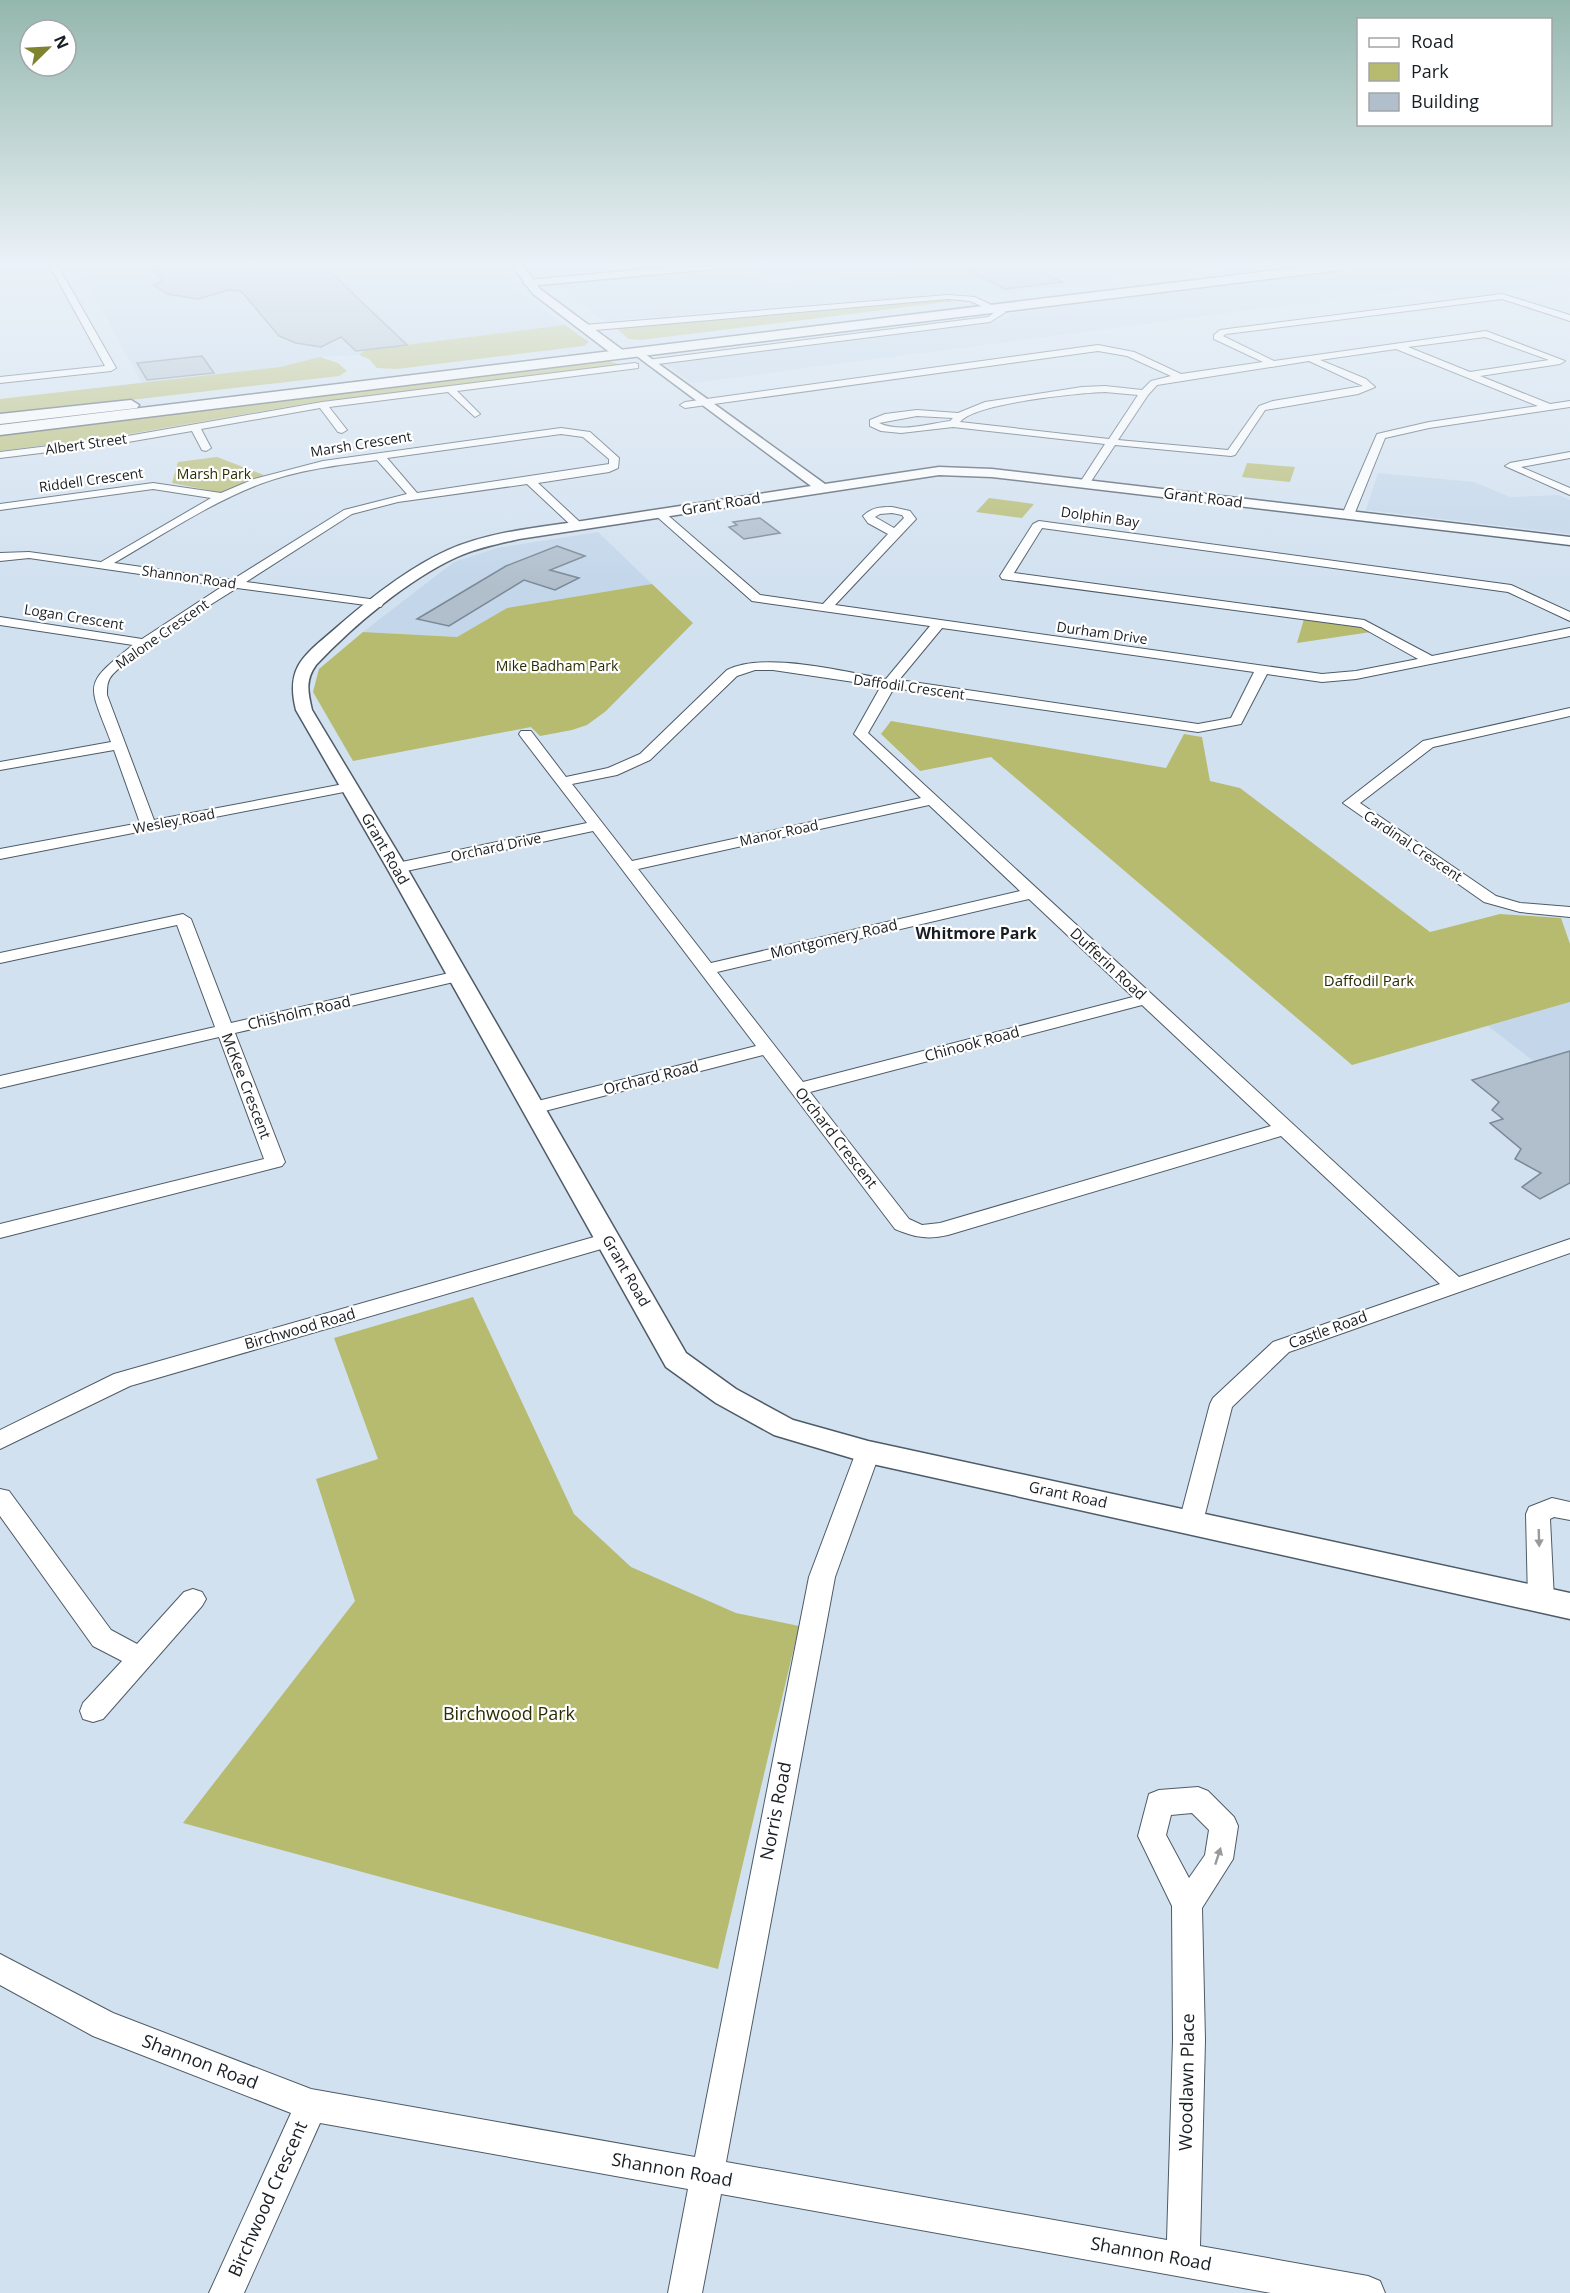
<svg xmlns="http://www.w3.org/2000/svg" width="1570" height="2293" font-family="'Open Sans',sans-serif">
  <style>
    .built { fill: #c3d6ea }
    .green { fill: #b6bb70 }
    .building { fill: #b1bfcd; stroke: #7b8996; stroke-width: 1.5 }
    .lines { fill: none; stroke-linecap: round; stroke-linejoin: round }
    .minor-casing { stroke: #4e5b67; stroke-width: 2 }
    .tertiary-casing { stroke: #4e5b67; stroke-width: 3 }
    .secondary-casing { stroke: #4e5b67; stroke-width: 3 }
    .primary-casing { stroke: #4e5b67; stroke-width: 3 }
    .motorway-casing { stroke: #4e5b67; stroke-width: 3 }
    .minor { fill: #fff; fill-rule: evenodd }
    .tertiary { fill: #fff; fill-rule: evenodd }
    .secondary { fill: #fff; fill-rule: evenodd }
    .primary { fill: #fff; fill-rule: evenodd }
    .motorway { fill: #fff; fill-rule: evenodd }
    .oneway { fill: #989a9c }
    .labels { text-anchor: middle; stroke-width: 4.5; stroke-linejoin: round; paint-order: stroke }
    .far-street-label { font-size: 14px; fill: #191e23; stroke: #fff }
    .far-park-label { font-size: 14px; fill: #2b2d00; stroke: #fff }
    .street-label { font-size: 15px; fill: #191e23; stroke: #fff }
    .park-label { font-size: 15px; fill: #2b2d00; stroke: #fff }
    .neighbourhood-label { font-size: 16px; font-weight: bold; fill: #191e23; stroke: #fff }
    .near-park-label { font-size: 18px; fill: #2b2d00; stroke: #fff }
    .near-street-label { font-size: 18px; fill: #191e23; stroke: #fff }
  </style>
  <rect width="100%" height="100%" fill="#d2e1f0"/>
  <g class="built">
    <polygon points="66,266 504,266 517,290 565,325 365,350 359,355 320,357 280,367 142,383 85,279 75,280"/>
    <polygon points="954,266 1227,266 976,296 955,293 603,321 560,287 568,283 735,267 770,287"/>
    <polygon points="1391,266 1570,266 1570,285 1543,287 1451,299 1420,288 692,383 667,365 680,361 990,322 1008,318 1012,313"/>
    <polygon points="1378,473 1474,482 1510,497 1558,495 1570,500 1570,534 1366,510"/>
    <polygon points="598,532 652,584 507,608 457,637 363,632 454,562 497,548"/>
    <polygon points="1570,1002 1570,1089 1488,1026"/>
  </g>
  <g class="green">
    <polygon points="948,298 955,301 641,340 629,339 618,330 621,327"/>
    <polygon points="565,325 589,342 584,346 397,369 377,368 369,359 359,355 365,350"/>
    <polygon points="320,357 338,363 347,371 339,376 0,415 0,399 280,367"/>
    <polygon points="605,360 619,364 616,366 316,402 118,436 0,451 0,435"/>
    <polygon points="217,457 264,475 223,493 172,483 178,462"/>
    <polygon points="1247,463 1295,467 1290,482 1242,477"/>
    <polygon points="989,498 1034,504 1022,518 976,512"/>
    <polygon points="652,584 693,623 606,711 587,725 572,730 540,736 531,727 353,761 313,692 319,669 363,632 457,637 507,608"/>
    <polygon points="1304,619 1360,626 1371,632 1297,643"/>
    <polygon points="891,721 1166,768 1184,734 1202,737 1210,781 1240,788 1430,932 1500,914 1561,918 1570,944 1570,1002 1352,1065 991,757 920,771 881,734"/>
    <polygon points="473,1297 574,1514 631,1567 736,1613 799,1626 718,1969 183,1823 355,1601 316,1479 378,1459 334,1338"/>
  </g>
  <g class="building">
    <polygon points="151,266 324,266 407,345 356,351 341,337 321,347 296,343 279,336 241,291 228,290 198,299 167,294 154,285 163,281"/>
    <polygon points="1011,266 1029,266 1063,282 1005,289 968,271"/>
    <polygon points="202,356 214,373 147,380 137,363"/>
    <polygon points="760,518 780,533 744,539 729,527 737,525 733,522"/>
    <polygon points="557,546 585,556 550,570 579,578 555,590 524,580 449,626 417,619 506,566"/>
    <polygon points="1570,1051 1570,1183 1540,1199 1522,1187 1541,1173 1515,1159 1521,1149 1490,1123 1503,1119 1492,1110 1499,1102 1472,1080"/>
  </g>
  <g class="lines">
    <defs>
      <g id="minor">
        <polygon points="50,266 58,266 116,368 111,371 0,383 0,377 105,366"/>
        <path d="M 1502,294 L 1570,315 L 1570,321 L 1502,299 L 1226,334 L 1223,336 L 1274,361 L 1486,331 L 1565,361 L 1560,364 L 1480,376 L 1550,404 L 1570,401 L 1570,407 L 1429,428 L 1385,438 L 1354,515 L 1348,518 L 1342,515 L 1377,434 L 1429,422 L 1538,406 L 1396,349 L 1320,360 L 1366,379 L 1375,387 L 1358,394 L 1265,410 L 1235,455 L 1231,456 L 1115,445 L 1088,486 L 1084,487 L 1079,484 L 1105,444 L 953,427 L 901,433 L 881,431 L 870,426 L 870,420 L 885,414 L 917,410 L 958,413 L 985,402 L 1082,387 L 1105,386 L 1142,390 L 1151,381 L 1171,376 L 1127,356 L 1098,351 L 685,408 L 680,405 L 685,402 L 1098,345 L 1134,352 L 1181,374 L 1263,362 L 1214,339 L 1214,335 L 1220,330 ZM 1485,337 L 1549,360 L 1470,372 L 1408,347 ZM 1309,361 L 1363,386 L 1273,401 L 1259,406 L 1228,450 L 1118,440 L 1148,395 L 1157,385 ZM 1105,392 L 1138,395 L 1109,439 L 960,422 C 974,403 1079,393 1105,392 ZM 917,416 L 953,418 L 950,421 C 928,424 900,433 879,423 Z"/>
        <polygon points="948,295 975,297 1006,312 990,322 650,365 647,364 647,360 988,317 995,312 970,301 948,299 584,331 580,328 584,325"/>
        <polygon points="635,363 638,364 638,368 457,391 480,414 475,417 448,392 329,407 347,430 342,433 338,432 320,408 201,429 211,448 206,451 202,450 192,431 122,443 0,458 0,452 122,437 322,402"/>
        <path d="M 561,428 L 590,432 L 619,458 L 618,468 L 609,472 L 538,483 L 582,524 L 582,528 L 574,528 L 527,484 L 398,502 L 352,514 L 246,582 L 377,600 L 381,601 L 383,604 L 381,607 L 237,588 C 200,612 143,643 113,674 C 107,680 107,687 107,695 L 154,820 L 349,783 L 354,784 L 356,787 L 354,790 L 0,859 L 0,849 L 140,823 L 114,750 L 0,770 L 0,762 L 111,742 C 89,683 81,686 133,645 L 0,625 L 0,617 L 142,639 L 223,586 L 29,558 L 0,561 L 0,553 L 29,552 L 101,562 L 211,498 L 153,489 L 0,510 L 0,504 L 153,483 L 221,493 L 254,479 L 323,461 ZM 561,434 L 583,437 L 609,459 L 609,464 L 417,493 L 387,458 ZM 377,460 L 407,494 L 344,510 L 232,580 L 114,563 C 161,536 208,504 260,484 C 297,470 338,465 377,460 Z"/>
        <polygon points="1570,452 1570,458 1521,467 1570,488 1570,495 1505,466 1510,463"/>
        <path d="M 892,507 L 910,511 L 916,519 L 835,605 L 1322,674 L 1356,671 L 1418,659 L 1361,627 L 1002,579 L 1000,576 L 1033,524 L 1039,521 L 1511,585 L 1570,612 L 1570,621 L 1508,592 L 1042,528 L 1014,573 L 1364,620 L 1432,656 L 1570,628 L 1570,636 L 1356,679 L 1322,682 L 1267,674 L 1241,724 L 1198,732 L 894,688 L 868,733 L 1459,1277 L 1570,1239 L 1570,1253 L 1289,1352 L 1232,1407 L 1203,1522 L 1200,1529 L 1191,1531 L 1182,1529 L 1179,1522 L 1210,1404 L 1213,1398 L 1273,1342 L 1440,1284 L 1281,1136 L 948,1235 C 928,1240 914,1237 895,1229 L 763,1055 L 533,1114 L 526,1112 L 524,1108 L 526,1104 L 756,1046 L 593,831 L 397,873 L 389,868 L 397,863 L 587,823 L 521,737 L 519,734 L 521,731 L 531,731 L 566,777 L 608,768 L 640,754 L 727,670 C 765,651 844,672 886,679 L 930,626 L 752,601 L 654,514 L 660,511 L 664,512 L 760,595 L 823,604 L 888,534 L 868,523 L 863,516 C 872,507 881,507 892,507 ZM 892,513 L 902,515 L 904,518 L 894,528 L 875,517 L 880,514 ZM 942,628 L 1254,672 L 1231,718 L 1198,724 L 899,680 ZM 755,670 L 773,670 L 881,686 L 854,734 L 921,798 L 632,861 L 572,784 L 617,775 L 650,760 L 737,676 ZM 929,805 L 1020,891 L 711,963 L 638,869 ZM 1029,899 L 1133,997 L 803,1082 L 717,972 ZM 1142,1005 L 1271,1126 L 940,1223 L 922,1225 L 909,1219 L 810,1092 Z"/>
        <polygon points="1570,708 1570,716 1433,747 1360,803 1496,896 1520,903 1570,907 1570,917 1520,912 1484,902 1343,803 1423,741"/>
        <polygon points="183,914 191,919 231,1023 458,971 464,972 467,976 464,980 458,981 235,1033 285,1162 282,1166 0,1238 0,1224 264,1159 219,1037 0,1088 0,1076 215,1027 177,925 0,963 0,953"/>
        <polygon points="608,1233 615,1235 618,1240 615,1245 130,1386 0,1449 0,1430 114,1374"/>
        <path d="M 868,1443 L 876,1446 L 880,1452 L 835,1577 L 726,2162 L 1167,2240 L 1173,2040 L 1172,1906 L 1138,1836 L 1149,1794 L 1159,1790 L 1198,1787 L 1208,1791 L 1234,1817 L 1238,1826 L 1233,1859 L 1202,1908 L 1205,2040 L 1200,2246 L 1368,2276 L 1380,2281 L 1385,2293 L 1271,2293 L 721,2194 L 702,2293 L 668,2293 L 688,2189 L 320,2123 L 244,2293 L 209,2293 L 291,2113 L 93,2036 L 0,1985 L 0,1954 L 113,2013 L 311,2089 L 695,2157 L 809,1577 L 856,1452 L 860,1446 ZM 1192,1813 L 1209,1830 L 1205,1855 L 1189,1878 L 1166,1835 L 1171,1815 Z"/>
        <polygon points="0,1489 9,1491 111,1630 137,1644 184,1592 193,1589 202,1592 206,1599 202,1606 103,1719 93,1722 83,1719 80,1711 83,1703 122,1661 93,1646 0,1516"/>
        <polygon points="1552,1498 1570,1502 1570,1520 1554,1517 1550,1519 1554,1600 1550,1607 1541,1610 1532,1607 1528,1600 1526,1514 1529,1507"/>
      </g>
      <g id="tertiary">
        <polygon points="682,266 718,266 713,269 528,286 523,283 528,280"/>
        <path d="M 638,349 L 825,484 L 939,467 L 992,469 L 1570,537 L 1570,545 L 992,477 L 939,475 L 519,539 C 498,544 477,548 457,557 C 407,580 354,625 316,665 C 305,680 308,693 312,710 L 407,868 L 686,1353 L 736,1389 L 793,1420 L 868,1441 L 1570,1593 L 1570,1619 L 868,1463 L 774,1435 L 716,1403 L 666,1367 L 387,868 L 296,710 C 285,666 305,655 336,628 C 369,599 408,568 448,550 C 494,530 546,527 595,519 C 667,508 739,497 811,486 L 634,354 L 632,352 Z"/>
      </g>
      <polygon id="secondary" points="513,266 523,266 540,289 624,351 626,354 624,357 616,357 532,293"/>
      <polygon id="primary" points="1312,266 1348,266 1342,270 0,435 0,425"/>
      <polygon id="motorway" points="131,400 139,405 137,408 0,424 0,414"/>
    </defs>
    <use href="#minor" class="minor-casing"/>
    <use href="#tertiary" class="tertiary-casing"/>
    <use href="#secondary" class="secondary-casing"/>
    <use href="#primary" class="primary-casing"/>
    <use href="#motorway" class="motorway-casing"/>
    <use href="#minor" class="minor"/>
    <use href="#tertiary" class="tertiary"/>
    <use href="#secondary" class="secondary"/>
    <use href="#primary" class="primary"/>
    <use href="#motorway" class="motorway"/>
  </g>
  <defs><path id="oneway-solid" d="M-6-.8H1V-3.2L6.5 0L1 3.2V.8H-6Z" transform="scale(1.5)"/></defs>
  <g class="oneway">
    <use href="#oneway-solid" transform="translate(1539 1538) rotate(88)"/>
    <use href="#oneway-solid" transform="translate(1218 1856) rotate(-72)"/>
  </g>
  <linearGradient id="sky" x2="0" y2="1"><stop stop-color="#94b7ad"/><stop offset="0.45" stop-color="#ebf2f8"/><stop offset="1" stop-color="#ebf2f8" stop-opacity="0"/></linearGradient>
  <rect width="1570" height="587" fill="url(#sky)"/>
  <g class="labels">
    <g class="far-street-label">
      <text transform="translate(86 444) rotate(-8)" y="5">Albert Street</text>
      <text transform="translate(361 444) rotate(-9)" y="5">Marsh Crescent</text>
      <text transform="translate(91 480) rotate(-8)" y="5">Riddell Crescent</text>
      <text transform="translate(1100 517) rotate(8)" y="5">Dolphin Bay</text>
      <text transform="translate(189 577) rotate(8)" y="5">Shannon Road</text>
      <text transform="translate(74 617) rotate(9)" y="5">Logan Crescent</text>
      <text transform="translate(1102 633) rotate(8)" y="5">Durham Drive</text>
      <text transform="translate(162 634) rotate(-35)" y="5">Malone Crescent</text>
      <text transform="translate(909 687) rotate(8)" y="5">Daffodil Crescent</text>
      <text transform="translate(174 821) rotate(-11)" y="5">Wesley Road</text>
      <text transform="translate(779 833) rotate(-12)" y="5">Manor Road</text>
      <text transform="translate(1413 846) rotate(34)" y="5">Cardinal Crescent</text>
      <text transform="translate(496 847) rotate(-12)" y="5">Orchard Drive</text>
    </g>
    <g class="far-park-label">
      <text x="214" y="479">Marsh Park</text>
      <text x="557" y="671">Mike Badham Park</text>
    </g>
    <g class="street-label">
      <text transform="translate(1203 498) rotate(7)" y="5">Grant Road</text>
      <text transform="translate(721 504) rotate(-9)" y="5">Grant Road</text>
      <text transform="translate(385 849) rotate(60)" y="5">Grant Road</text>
      <text transform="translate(834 939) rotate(-13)" y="5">Montgomery Road</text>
      <text transform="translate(1108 964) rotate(43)" y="5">Dufferin Road</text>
      <text transform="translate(299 1013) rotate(-13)" y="5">Chisholm Road</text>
      <text transform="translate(972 1044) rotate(-15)" y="5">Chinook Road</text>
      <text transform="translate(651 1078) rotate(-14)" y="5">Orchard Road</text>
      <text transform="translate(246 1086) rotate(69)" y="5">McKee Crescent</text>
      <text transform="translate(836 1138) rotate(52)" y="5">Orchard Crescent</text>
      <text transform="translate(626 1271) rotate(60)" y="5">Grant Road</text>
      <text transform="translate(300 1329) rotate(-16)" y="5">Birchwood Road</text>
      <text transform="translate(1328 1330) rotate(-20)" y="5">Castle Road</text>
      <text transform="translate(1068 1495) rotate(12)" y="5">Grant Road</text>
    </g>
    <g class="park-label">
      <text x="1369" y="986">Daffodil Park</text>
    </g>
    <g class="neighbourhood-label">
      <text x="976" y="939">Whitmore Park</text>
    </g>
    <g class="near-park-label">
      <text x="509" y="1720">Birchwood Park</text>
    </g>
    <g class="near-street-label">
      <text transform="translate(776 1811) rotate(-79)" y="6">Norris Road</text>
      <text transform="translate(200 2062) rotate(21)" y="6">Shannon Road</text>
      <text transform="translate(1187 2082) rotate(-89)" y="6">Woodlawn Place</text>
      <text transform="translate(672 2170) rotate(10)" y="6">Shannon Road</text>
      <text transform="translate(268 2199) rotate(-66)" y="6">Birchwood Crescent</text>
      <text transform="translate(1151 2254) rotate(10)" y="6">Shannon Road</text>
    </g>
  </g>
  <rect x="1357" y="18" width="195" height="108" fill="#ffffff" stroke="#a3a5a7" stroke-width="1.5"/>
  <rect x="1369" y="38" width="30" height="9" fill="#ffffff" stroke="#a3a5a7" stroke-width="1.5"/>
  <text x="1411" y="48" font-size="18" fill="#191e23">Road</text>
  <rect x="1369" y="63" width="30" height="18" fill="#b6bb70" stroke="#a3a5a7" stroke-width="1.5"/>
  <text x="1411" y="78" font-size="18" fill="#191e23">Park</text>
  <rect x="1369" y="93" width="30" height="18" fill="#b1bfcd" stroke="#a3a5a7" stroke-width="1.5"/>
  <text x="1411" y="108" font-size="18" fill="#191e23">Building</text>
  <g transform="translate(48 48) rotate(66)"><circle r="28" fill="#ffffff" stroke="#a3a5a7" stroke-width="1.5"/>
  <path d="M0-4.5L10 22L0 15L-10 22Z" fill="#7f832e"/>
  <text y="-9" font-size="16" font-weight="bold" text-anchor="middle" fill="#191e23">N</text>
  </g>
</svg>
